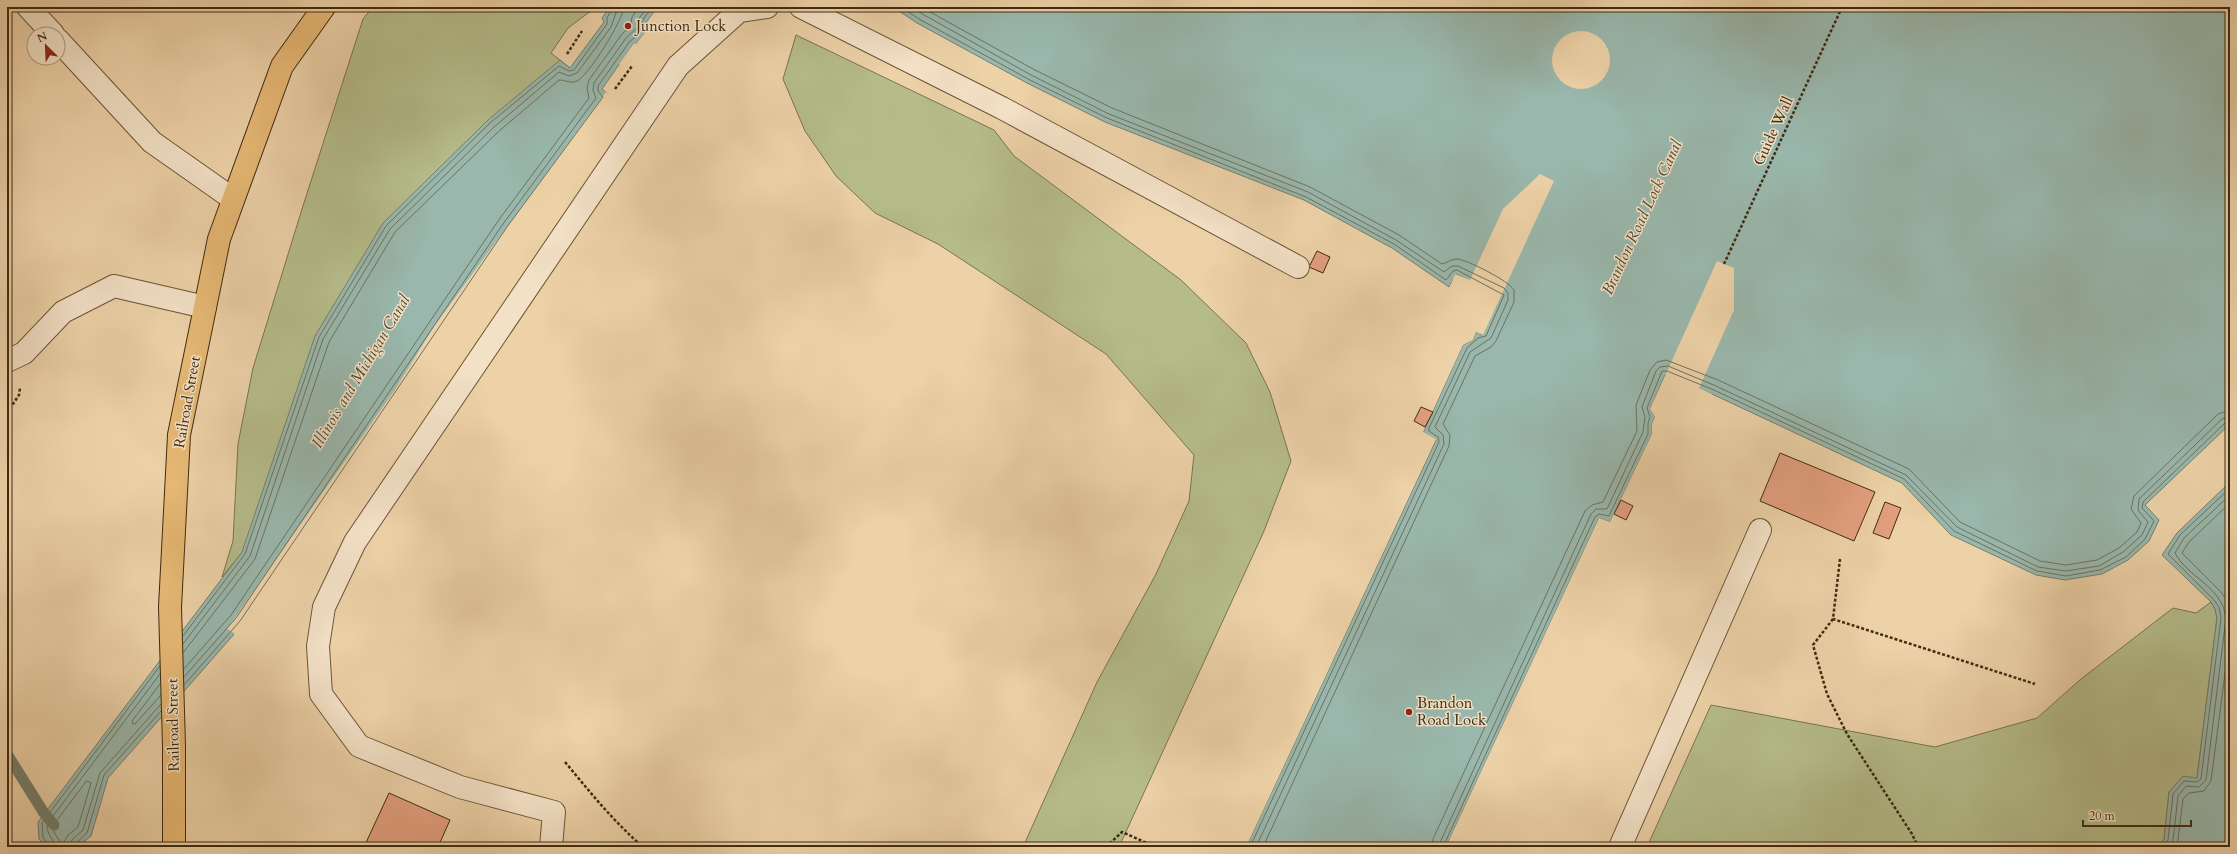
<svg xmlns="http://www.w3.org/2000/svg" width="2237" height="854" font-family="Cardo,serif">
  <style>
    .green { fill: #b5bc8a; stroke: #7a744e }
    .water { fill: #99b7ac; stroke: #757f6e }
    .pier { fill: #edd1a7 }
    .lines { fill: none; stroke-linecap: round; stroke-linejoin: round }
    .shore { stroke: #6c725f; stroke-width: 1 }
    .stream { stroke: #757f6e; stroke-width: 11 }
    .building { fill: #e39f7e; stroke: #3f2c12 }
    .lane-casing { stroke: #6a5537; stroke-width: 24 }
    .primary-casing { stroke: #3f2c12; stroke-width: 24 }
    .path { stroke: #3f2c12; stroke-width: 2.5; stroke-dasharray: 3 2; stroke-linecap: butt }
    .lane { stroke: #f3e1c6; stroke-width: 22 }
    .primary { stroke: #e6b874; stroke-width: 22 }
    .poi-dot { fill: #8f2418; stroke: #f3e1c6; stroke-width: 1.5 }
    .labels { text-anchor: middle; stroke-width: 3; stroke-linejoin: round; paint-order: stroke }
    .poi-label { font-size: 15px; fill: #3f2c12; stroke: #f3e1c6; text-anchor: start }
    .street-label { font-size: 15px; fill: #3f2c12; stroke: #f3e1c6 }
    .water-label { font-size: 16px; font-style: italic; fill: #514831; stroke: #f3e1c6 }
  </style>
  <rect width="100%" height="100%" fill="#edd1a7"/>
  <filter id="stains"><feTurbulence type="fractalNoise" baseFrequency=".005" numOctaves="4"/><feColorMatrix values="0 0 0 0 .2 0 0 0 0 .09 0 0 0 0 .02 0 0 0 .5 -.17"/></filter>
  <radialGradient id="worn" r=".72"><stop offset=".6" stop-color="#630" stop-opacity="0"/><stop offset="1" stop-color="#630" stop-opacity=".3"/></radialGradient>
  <g class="green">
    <polygon points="373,7 596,7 568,28 551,53 570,68 573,146 222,577 233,541 238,444 253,368 302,209 363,19"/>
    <polygon points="796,35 994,130 1014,156 1181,280 1246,343 1270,392 1291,461 1264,531 1119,847 1023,847 1097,682 1156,574 1189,501 1194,455 1106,354 938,244 875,213 836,176 805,131 783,79"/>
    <polygon points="2211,602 2215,609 2217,618 2197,778 2169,792 2164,840 2156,847 1647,847 1711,705 1935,747 2037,718 2081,679 2173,608 2196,613"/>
  </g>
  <g class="water">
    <polygon points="610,7 658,7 645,24 649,27 636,44 634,43 602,89 609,95 510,229 243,624 108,778 91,836 77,847 47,847 39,839 38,822 242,552 315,336 383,223 488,120 560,60 570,68 604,22 602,18"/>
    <polygon points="893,7 2230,7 2230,424 2145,505 2159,520 2149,541 2128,560 2102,574 2065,580 2036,575 1951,535 1902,483 1712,394 1665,375 1650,409 1655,417 1652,424 1652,434 1610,522 1599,518 1446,847 1246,847 1436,440 1423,433 1463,345 1473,340 1476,332 1482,335 1500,296 1456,274 1449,287 1392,248 1304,200 1105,122 1027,83 917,23"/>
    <polygon points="2230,482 2230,847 2156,847 2164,840 2169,792 2183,776 2197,778 2217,618 2215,609 2211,602 2162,555 2177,533"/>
  </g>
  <g class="pier">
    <polygon points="658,7 659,8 648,24 650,28 620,65 619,64 634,43 636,44 649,27 645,25"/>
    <circle cx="1581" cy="60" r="29"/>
    <polygon points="606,92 611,96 512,230 245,625 234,637 234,633 227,629 394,391 435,325"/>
    <polygon points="1540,174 1554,181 1483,335 1476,332 1473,340 1463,345 1423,432 1436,439 1246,847 1244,847 1433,440 1422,434 1421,432 1462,344 1471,338 1475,331 1481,332 1498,297 1456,276 1451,288 1449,289 1455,274 1470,280 1503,209"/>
    <polygon points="1717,261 1734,268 1734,310 1699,388 1712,394 1711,396 1666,377 1652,409 1657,417 1654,425 1654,435 1612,524 1600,520 1448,847 1446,847 1599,518 1610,522 1652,434 1652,424 1655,417 1650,409"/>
  </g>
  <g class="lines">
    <g class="shore">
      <polyline points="901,7 919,19 1028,79 1107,118 1306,197 1394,244 1446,280 1453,271 1457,270 1504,295 1486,336 1478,338 1467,348 1429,428 1429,431 1438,437 1439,442 1250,847"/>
      <polyline points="910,7 1031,75 1109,114 1308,192 1396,240 1444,272 1452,266 1458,266 1504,288 1508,293 1508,300 1491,338 1470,352 1435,427 1443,435 1444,444 1256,847"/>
      <path d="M 921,7 L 1033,69 L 1112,108 L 1310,187 L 1399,235 L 1442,264 C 1447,263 1451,259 1457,259 C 1468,260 1509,281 1514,290 L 1514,302 L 1496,341 L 1491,347 L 1475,356 L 1443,424 L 1450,435 L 1449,446 L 1263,847"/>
      <polyline points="2230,503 2189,542 2182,553 2221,592 2230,605"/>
      <polyline points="183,636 245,554 319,337 386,226 490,123 559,66 569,71 574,70 607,24 607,18 613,7"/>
      <polyline points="183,644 250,556 323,339 390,229 494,127 559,72 569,76 577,73 611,27 618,7"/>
      <path d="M 183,653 L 255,559 L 329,342 L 395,232 L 498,132 L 559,80 C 565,80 571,84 577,81 C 589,75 623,20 624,7"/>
      <polyline points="184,669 231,615 498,221 589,98 587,88 589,80 622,34 630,27 632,17 639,7"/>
      <polyline points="184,677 236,618 503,224 596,98 593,90 594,83 626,38 637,28 638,20 647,7"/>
      <polyline points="160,684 132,721 133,724 135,724 161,695"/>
      <path d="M 184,685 L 240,621 L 507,227 L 603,97 L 598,91 L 598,86 L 630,41 C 638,36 640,32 642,24 C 642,18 650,11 653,7"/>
      <polygon points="87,781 91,783 78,827 68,835 62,845 54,832 53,826"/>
      <polyline points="49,847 43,837 42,823 160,666"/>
      <path d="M 54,847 C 54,837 47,837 47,824 L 160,674"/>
      <polyline points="70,847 72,840 83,830 100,773 161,704"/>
      <polyline points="75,847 76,843 87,833 104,775 161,711"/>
      <polyline points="1432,847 1433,839 1585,511 1592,505 1603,502 1637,431 1636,405 1650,370 1657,362 1666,360 1718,380 1909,469 1960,522 2040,561 2066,565 2097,560 2119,548 2137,532 2141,523 2131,509 2134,496 2218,414 2230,410"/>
      <polyline points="1438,847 1591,514 1596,509 1607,509 1643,432 1645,417 1642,407 1656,371 1660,367 1668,366 1716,386 1906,475 1957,527 2038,567 2066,571 2099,566 2123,552 2142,535 2148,522 2138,510 2139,499 2222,419 2230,416"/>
      <polyline points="1443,847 1595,517 1599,514 1609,516 1648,434 1648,423 1650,417 1647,408 1662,371 1667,371 1714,390 1904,479 1954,531 2037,571 2066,576 2100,570 2126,557 2145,539 2154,521 2142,508 2143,502 2226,422 2230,421"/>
      <polyline points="2162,847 2168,840 2173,794 2184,781 2197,782 2201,779 2221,618 2219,607 2214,600 2168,554 2180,535 2230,488"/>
      <path d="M 2169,847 L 2173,841 L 2178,796 L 2186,786 L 2199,787 L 2206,780 L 2226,618 C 2222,586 2188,578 2175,553 L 2184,538 L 2230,495"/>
      <polyline points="2177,847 2183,799 2189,793 2204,791 2211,781 2230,635"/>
    </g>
    <polyline class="stream" points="7,754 44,813 54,825"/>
  </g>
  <g class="building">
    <polygon points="1317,251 1330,257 1323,273 1309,267"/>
    <polygon points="1421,407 1433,412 1425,427 1414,421"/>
    <polygon points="1780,453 1875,492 1854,541 1760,501"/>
    <polygon points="1621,500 1633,506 1626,520 1614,514"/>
    <polygon points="1885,502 1901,508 1889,539 1873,533"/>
    <polygon points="389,793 450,820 438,847 364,847"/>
  </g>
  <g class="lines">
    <defs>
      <g id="lane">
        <polyline points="28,7 53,34"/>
        <polyline points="801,7 1002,108 1298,267"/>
        <polyline points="58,40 152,142 233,199"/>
        <polyline points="7,361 24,353 63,312 114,286 205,307"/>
        <polyline points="551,847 554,812 460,787 359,746 321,694 318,646 324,607 355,542 678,66 739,11 767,7"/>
        <polyline points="1620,847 1760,530"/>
      </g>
      <polyline id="primary" points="174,847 174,746 170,607 179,435 219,239 282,66 324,7"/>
    </defs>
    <use href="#lane" class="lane-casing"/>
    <use href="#primary" class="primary-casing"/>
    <g class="path">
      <polyline points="567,54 582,31"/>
      <polyline points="615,89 632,66"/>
      <polyline points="1724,264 1842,7"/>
      <polyline points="7,413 19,395 20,388"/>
      <polyline points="1840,559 1833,619 2035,684"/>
      <polyline points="1833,619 1813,645 1827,694 1847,734 1912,834 1918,847"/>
      <path d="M 565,762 C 590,792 613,821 643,847"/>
      <polyline points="1106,847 1122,832 1156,847"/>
    </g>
    <use href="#lane" class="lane"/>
    <use href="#primary" class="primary"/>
  </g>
  <g class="poi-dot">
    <circle cx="628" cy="26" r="4"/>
    <circle cx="1409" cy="712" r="4"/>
  </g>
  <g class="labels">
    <g class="poi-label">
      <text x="636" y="31">Junction Lock</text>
      <text x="1417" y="708">Brandon<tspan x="1417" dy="17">Road Lock</tspan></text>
    </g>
    <g class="street-label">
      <text transform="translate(1773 131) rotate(-65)" y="5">Guide Wall</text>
      <text transform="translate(187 402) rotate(-80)" y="5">Railroad Street</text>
      <text transform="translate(173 725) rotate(-91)" y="5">Railroad Street</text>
    </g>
    <g class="water-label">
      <text transform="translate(1641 217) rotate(-65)" y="6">Brandon Road Lock Canal</text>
      <text transform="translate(360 371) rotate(-59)" y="6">Illinois and Michigan Canal</text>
    </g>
  </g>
  <rect width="2237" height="854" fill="none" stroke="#edd1a7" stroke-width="24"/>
  <rect x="8" y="8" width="2221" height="838" fill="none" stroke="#3f2c12" stroke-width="2"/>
  <rect x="12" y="12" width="2213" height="830" fill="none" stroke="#3f2c12"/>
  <g transform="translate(46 46) rotate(336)"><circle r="19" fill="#f3e1c6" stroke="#ab997e"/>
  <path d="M0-3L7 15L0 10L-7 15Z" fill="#8f2418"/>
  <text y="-6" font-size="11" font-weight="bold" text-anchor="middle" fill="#3f2c12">N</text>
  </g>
  <path d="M2083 820v6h108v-6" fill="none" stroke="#3f2c12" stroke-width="2"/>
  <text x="2089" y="820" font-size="12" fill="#3f2c12" stroke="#f3e1c6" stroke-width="3" paint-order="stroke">20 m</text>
  <rect width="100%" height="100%" filter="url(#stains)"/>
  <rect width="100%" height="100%" fill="url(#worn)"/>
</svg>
